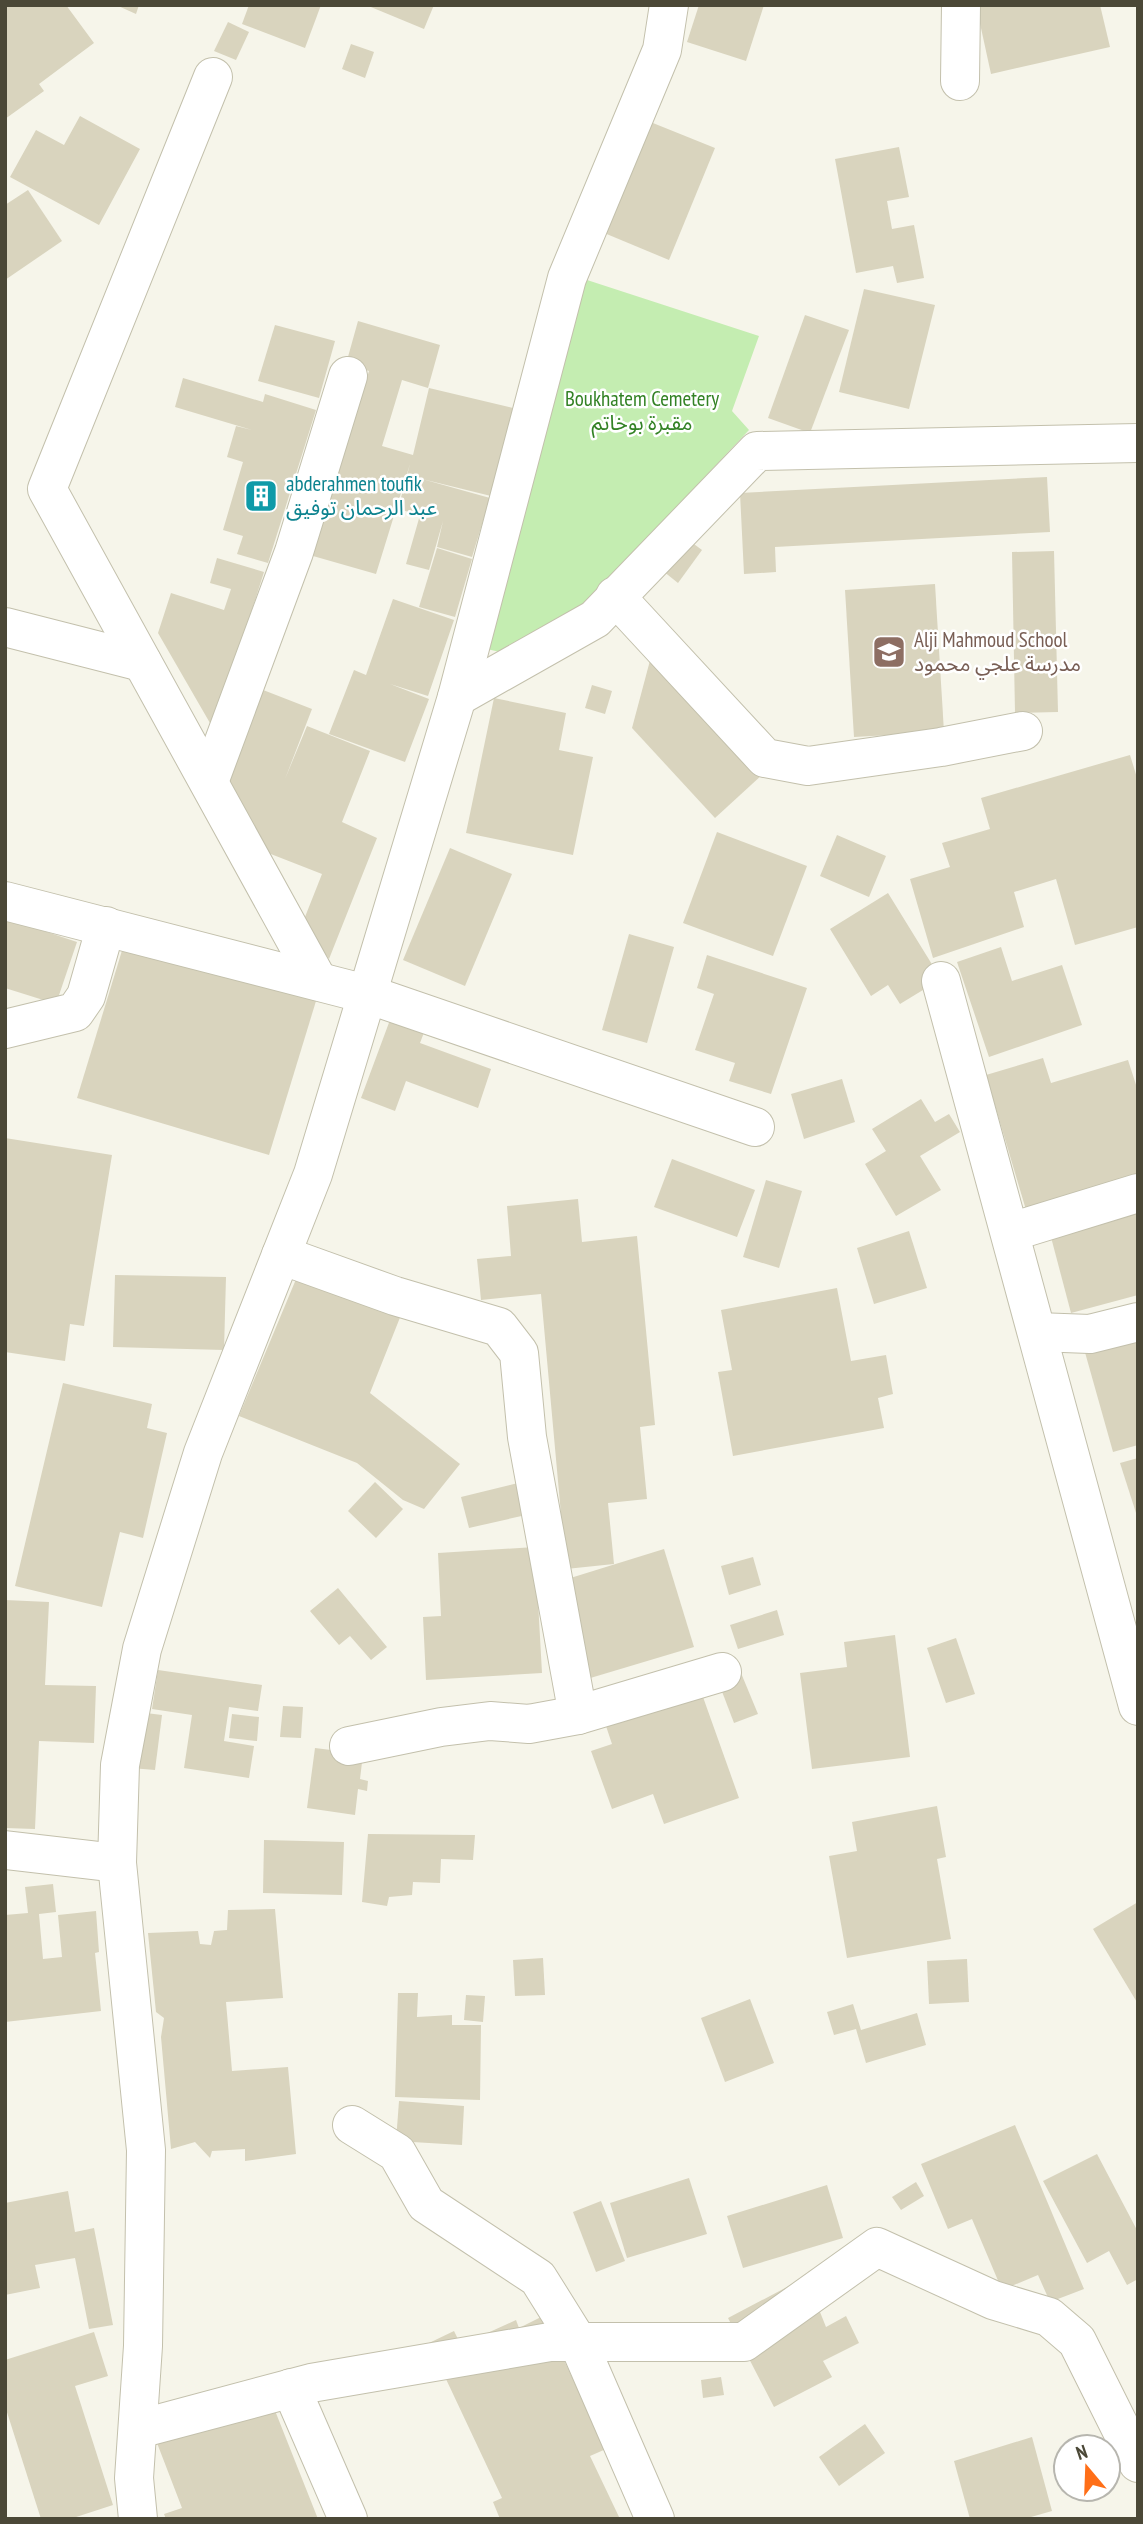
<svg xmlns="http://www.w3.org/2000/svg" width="1143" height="2524" font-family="'PT Sans Narrow','Noto Sans Arabic',sans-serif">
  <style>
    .green { fill: #c4edb1 }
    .building { fill: #d9d4be }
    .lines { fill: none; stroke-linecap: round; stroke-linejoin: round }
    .minor-casing { stroke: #c3c0ac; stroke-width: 40 }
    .minor { stroke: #fff; stroke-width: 38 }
    .labels { text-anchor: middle; stroke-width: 5; stroke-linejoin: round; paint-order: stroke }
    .park-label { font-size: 21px; fill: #338225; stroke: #fff }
    .culture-label { font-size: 21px; fill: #0d838f; stroke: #fff; text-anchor: start }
    .education-label { font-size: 21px; fill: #785e54; stroke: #fff; text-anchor: start }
  </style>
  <rect width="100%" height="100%" fill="#f6f5ea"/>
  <polygon class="green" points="584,279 759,336 732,411 749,430 584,605 504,653 487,649"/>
  <g class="building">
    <polygon points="5,5 66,5 94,43 39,84 44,91 5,119"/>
    <polygon points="116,5 139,5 136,14"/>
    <polygon points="249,5 321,5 305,48 242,24"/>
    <polygon points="366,5 434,5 424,29"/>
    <polygon points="699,5 764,5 746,61 687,42"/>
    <polygon points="976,5 1100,5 1110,47 991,74"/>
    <polygon points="228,22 249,32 236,60 214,51"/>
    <polygon points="351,44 374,52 365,78 342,69"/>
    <polygon points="80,116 140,149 99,225 10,177 36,130 64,145"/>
    <polygon points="643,119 715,148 669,260 597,230"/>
    <polygon points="899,147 909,197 887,201 892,229 914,225 924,278 897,283 893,266 856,273 835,159"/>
    <polygon points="28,190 62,241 5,280 5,205"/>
    <polygon points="864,289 935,305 909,409 839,392"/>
    <polygon points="805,315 849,330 810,433 768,418"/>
    <polygon points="358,321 440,345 428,388 402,380 382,446 413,455 429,388 513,408 491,496 422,479 490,498 472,557 437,547 443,521 429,570 406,564 420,515 398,509 410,464 376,574 313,556 369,371 346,364"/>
    <polygon points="275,325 335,341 319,398 258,381"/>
    <polygon points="183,378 263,402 265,394 316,410 268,563 237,554 243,536 223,530 243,462 227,457 236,426 252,430 175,407"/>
    <polygon points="1047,477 1050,532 775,547 776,572 744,574 740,493"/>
    <polygon points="687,539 702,550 678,583 663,571"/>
    <polygon points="437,548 472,559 455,617 419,607"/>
    <polygon points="1054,551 1058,712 1015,713 1012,552"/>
    <polygon points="217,558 264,572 214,730 158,633 171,593 224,610 231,589 210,583"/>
    <polygon points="935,584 944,732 854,737 845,590"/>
    <polygon points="393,599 454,620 428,696 390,684 429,699 405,762 329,734 354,670 366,675"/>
    <polygon points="652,653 763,774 715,818 632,728"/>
    <polygon points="592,685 612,691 605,714 585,708"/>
    <polygon points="258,688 312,709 285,779 307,726 370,751 342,822 377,838 329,959 303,922 322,874 258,849 223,778"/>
    <polygon points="494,698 566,713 559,750 593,757 573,855 466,833"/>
    <polygon points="1130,755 1138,781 1138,927 1075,945 1056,879 1014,892 1024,927 933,958 910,879 950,867 942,843 990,829 981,798"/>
    <polygon points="717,832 807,866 773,956 683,923"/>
    <polygon points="837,835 886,856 869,897 820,876"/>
    <polygon points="450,848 512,874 465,986 403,960"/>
    <polygon points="888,893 941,979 900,1004 888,985 871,996 830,929"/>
    <polygon points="5,918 77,942 56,1004 5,988"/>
    <polygon points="629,934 674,947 647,1043 602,1030"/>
    <polygon points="124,944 316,1001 269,1155 77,1098"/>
    <polygon points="1001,947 1012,981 1062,965 1082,1025 989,1057 957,962"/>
    <polygon points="707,955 807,988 771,1094 729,1081 735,1063 695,1050 714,994 697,988"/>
    <polygon points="400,993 434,1006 420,1043 491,1069 478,1108 406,1081 395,1111 361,1098"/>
    <polygon points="1043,1058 1051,1083 1128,1060 1138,1091 1138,1187 1029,1220 986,1075"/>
    <polygon points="842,1079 855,1122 804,1139 791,1094"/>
    <polygon points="921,1099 935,1122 949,1114 960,1132 920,1156 941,1190 896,1216 865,1164 886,1151 872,1129"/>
    <polygon points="5,1138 112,1155 84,1326 70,1324 65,1361 5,1352"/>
    <polygon points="672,1159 755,1190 737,1237 654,1207"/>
    <polygon points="766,1180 802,1191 779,1268 743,1257"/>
    <polygon points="1138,1198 1138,1295 1071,1313 1047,1222"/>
    <polygon points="578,1199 582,1242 637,1236 655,1425 640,1427 647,1499 608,1503 614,1564 566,1569 541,1294 481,1300 477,1259 511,1256 507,1206"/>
    <polygon points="909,1231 927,1288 874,1304 857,1248"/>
    <polygon points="299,1272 401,1315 370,1393 460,1464 424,1509 403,1500 357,1463 239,1416"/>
    <polygon points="115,1275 226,1277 224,1350 113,1347"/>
    <polygon points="837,1288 851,1361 886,1355 893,1394 878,1398 884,1428 733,1456 718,1372 732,1370 721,1310"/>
    <polygon points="1138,1314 1138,1445 1113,1452 1079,1331"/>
    <polygon points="63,1383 152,1404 147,1428 167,1433 143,1538 120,1532 102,1607 15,1586"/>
    <polygon points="1138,1458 1138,1516 1137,1516 1120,1463"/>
    <polygon points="375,1482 403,1509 376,1538 348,1511"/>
    <polygon points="518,1483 526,1515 469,1528 461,1497"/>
    <polygon points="535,1547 542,1673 426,1680 423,1617 441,1616 438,1553"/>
    <polygon points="664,1549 694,1647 577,1682 564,1580"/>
    <polygon points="753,1557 761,1585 729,1595 721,1566"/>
    <polygon points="338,1588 387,1647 371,1660 350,1636 339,1645 310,1611"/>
    <polygon points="5,1600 49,1602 45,1685 96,1686 94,1743 39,1741 35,1829 5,1828"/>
    <polygon points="777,1610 784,1635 738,1649 730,1625"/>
    <polygon points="895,1635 910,1757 812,1769 800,1673 847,1667 844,1642"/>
    <polygon points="956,1638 975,1694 946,1703 927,1648"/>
    <polygon points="158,1670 262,1685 258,1711 229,1707 224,1741 254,1746 249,1778 184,1768 192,1715 152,1709"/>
    <polygon points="741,1673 758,1714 734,1723 718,1681"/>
    <polygon points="698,1683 739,1798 664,1824 653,1794 612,1809 591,1751 612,1744 603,1717"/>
    <polygon points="283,1706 303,1707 301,1738 280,1737"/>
    <polygon points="138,1712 162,1715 155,1770 131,1768"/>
    <polygon points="232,1714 259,1717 257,1741 229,1738"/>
    <polygon points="315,1748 363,1754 360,1779 368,1781 367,1791 358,1789 355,1815 307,1808"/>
    <polygon points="937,1806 946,1857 937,1859 951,1939 847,1958 829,1856 857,1851 852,1822"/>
    <polygon points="368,1834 475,1835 473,1860 441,1859 440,1883 413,1882 412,1895 389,1897 387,1906 362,1902"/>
    <polygon points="264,1840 344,1842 342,1895 263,1893"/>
    <polygon points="53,1884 56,1912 39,1914 43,1959 62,1957 58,1915 96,1911 99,1952 95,1953 101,2011 5,2022 5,1915 28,1913 25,1887"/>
    <polygon points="1138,1902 1138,2004 1093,1929"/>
    <polygon points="275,1909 283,1998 226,2002 232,2071 288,2067 296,2154 245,2161 245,2149 212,2151 210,2158 195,2142 171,2149 161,2037 164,2018 156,2012 148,1933 198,1931 200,1944 211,1945 214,1931 227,1930 228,1910"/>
    <polygon points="543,1958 545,1995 515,1996 513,1960"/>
    <polygon points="967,1959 969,2002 929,2004 927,1961"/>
    <polygon points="398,1993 418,1993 417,2017 452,2015 452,2025 481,2025 480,2100 395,2097"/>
    <polygon points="466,1995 485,1996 483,2022 464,2020"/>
    <polygon points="750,1999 774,2063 725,2082 701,2018"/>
    <polygon points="853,2004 861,2030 917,2013 926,2045 866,2063 856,2029 834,2035 827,2012"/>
    <polygon points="399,2101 464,2106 462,2145 396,2141"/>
    <polygon points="1015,2125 1084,2289 1050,2302 1038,2275 1002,2290 972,2219 948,2229 921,2164"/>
    <polygon points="1097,2154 1138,2232 1138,2279 1127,2285 1109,2251 1087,2263 1043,2181"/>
    <polygon points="689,2178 707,2234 627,2258 610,2203"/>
    <polygon points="916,2182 924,2196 901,2210 892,2197"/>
    <polygon points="827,2185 843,2238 743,2268 727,2216"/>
    <polygon points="68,2191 75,2232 94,2228 113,2325 89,2329 75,2258 35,2265 40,2288 5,2295 5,2203"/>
    <polygon points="601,2201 625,2261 596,2272 573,2212"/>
    <polygon points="806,2277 826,2327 846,2316 859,2343 823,2361 832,2377 774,2407 728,2318"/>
    <polygon points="543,2316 606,2449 590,2456 620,2519 500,2519 493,2502 502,2498 429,2343 454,2331 461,2345 516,2320 519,2328"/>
    <polygon points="94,2332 108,2376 75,2386 113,2505 70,2519 41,2519 5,2406 5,2360"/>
    <polygon points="721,2377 724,2395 703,2398 701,2380"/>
    <polygon points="270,2398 318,2519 166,2519 164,2514 182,2508 157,2443"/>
    <polygon points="865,2424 885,2453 839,2486 819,2457"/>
    <polygon points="1032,2437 1052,2511 1024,2519 970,2519 954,2461"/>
  </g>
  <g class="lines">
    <defs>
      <g id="minor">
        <polyline points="213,77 47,489 318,981"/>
        <polyline points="960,81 961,5"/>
        <polyline points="615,596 765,758 808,766 941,747 1023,731"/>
        <polyline points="5,627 142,662"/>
        <polyline points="457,697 595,619 757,451 1138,443"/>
        <polyline points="209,782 294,552 348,376"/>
        <polyline points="5,901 370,995 755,1127"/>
        <polyline points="941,981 1138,1706"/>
        <polyline points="5,1029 75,1012 86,996 106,926"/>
        <polyline points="1011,1232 1138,1193"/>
        <polyline points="281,1255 395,1296 499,1327 519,1353 527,1437 578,1715"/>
        <polyline points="1037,1332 1090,1334 1138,1322"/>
        <polyline points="349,1746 441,1727 490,1721 529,1724 578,1715 722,1672"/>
        <polyline points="5,1850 117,1863"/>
        <polyline points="352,2125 397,2153 426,2204 538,2278 578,2342 655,2519"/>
        <polyline points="291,2388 348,2519"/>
        <polyline points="139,2429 311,2383 550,2342 744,2342 877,2247 993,2300 1049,2317 1077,2341 1138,2463"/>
        <polyline points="138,2519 134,2478 143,2346 146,2150 117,1863 120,1765 142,1649 203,1453 313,1174 457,697 567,278 662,50 669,5"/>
      </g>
    </defs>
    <use href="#minor" class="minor-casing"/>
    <use href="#minor" class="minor"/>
  </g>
  <defs>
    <symbol id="building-square" viewBox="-11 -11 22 22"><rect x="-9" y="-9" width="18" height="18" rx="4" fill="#0f9aa8" stroke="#fff"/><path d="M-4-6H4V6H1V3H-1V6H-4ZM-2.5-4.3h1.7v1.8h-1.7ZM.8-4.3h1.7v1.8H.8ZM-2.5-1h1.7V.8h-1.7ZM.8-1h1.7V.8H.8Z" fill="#fff"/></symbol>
    <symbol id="school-square" viewBox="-11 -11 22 22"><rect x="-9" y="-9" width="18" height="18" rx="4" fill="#8d6e63" stroke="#fff"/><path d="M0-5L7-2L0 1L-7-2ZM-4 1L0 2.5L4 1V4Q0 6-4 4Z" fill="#fff"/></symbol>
  </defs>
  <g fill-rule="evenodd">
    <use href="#building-square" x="242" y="477" width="38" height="38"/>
    <use href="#school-square" x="870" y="633" width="38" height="38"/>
  </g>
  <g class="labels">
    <g class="park-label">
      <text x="642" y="406">Boukhatem Cemetery<tspan x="642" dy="24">مقبرة بوخاتم</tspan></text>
    </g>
    <g class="culture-label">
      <text x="286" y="491">abderahmen toufik<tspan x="286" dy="24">عبد الرحمان توفيق</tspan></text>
    </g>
    <g class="education-label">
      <text x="914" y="647">Alji Mahmoud School<tspan x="914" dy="24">مدرسة علجي محمود</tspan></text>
    </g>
  </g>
  <rect width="1143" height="2524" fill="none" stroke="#4b4837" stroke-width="14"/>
  <g transform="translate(1087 2468) rotate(341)"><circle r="33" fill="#ffffff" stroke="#b7b6af" stroke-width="2"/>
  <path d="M0-5L12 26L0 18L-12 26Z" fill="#ff6f18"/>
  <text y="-10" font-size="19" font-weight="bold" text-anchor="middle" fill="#4b4837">N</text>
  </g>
</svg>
